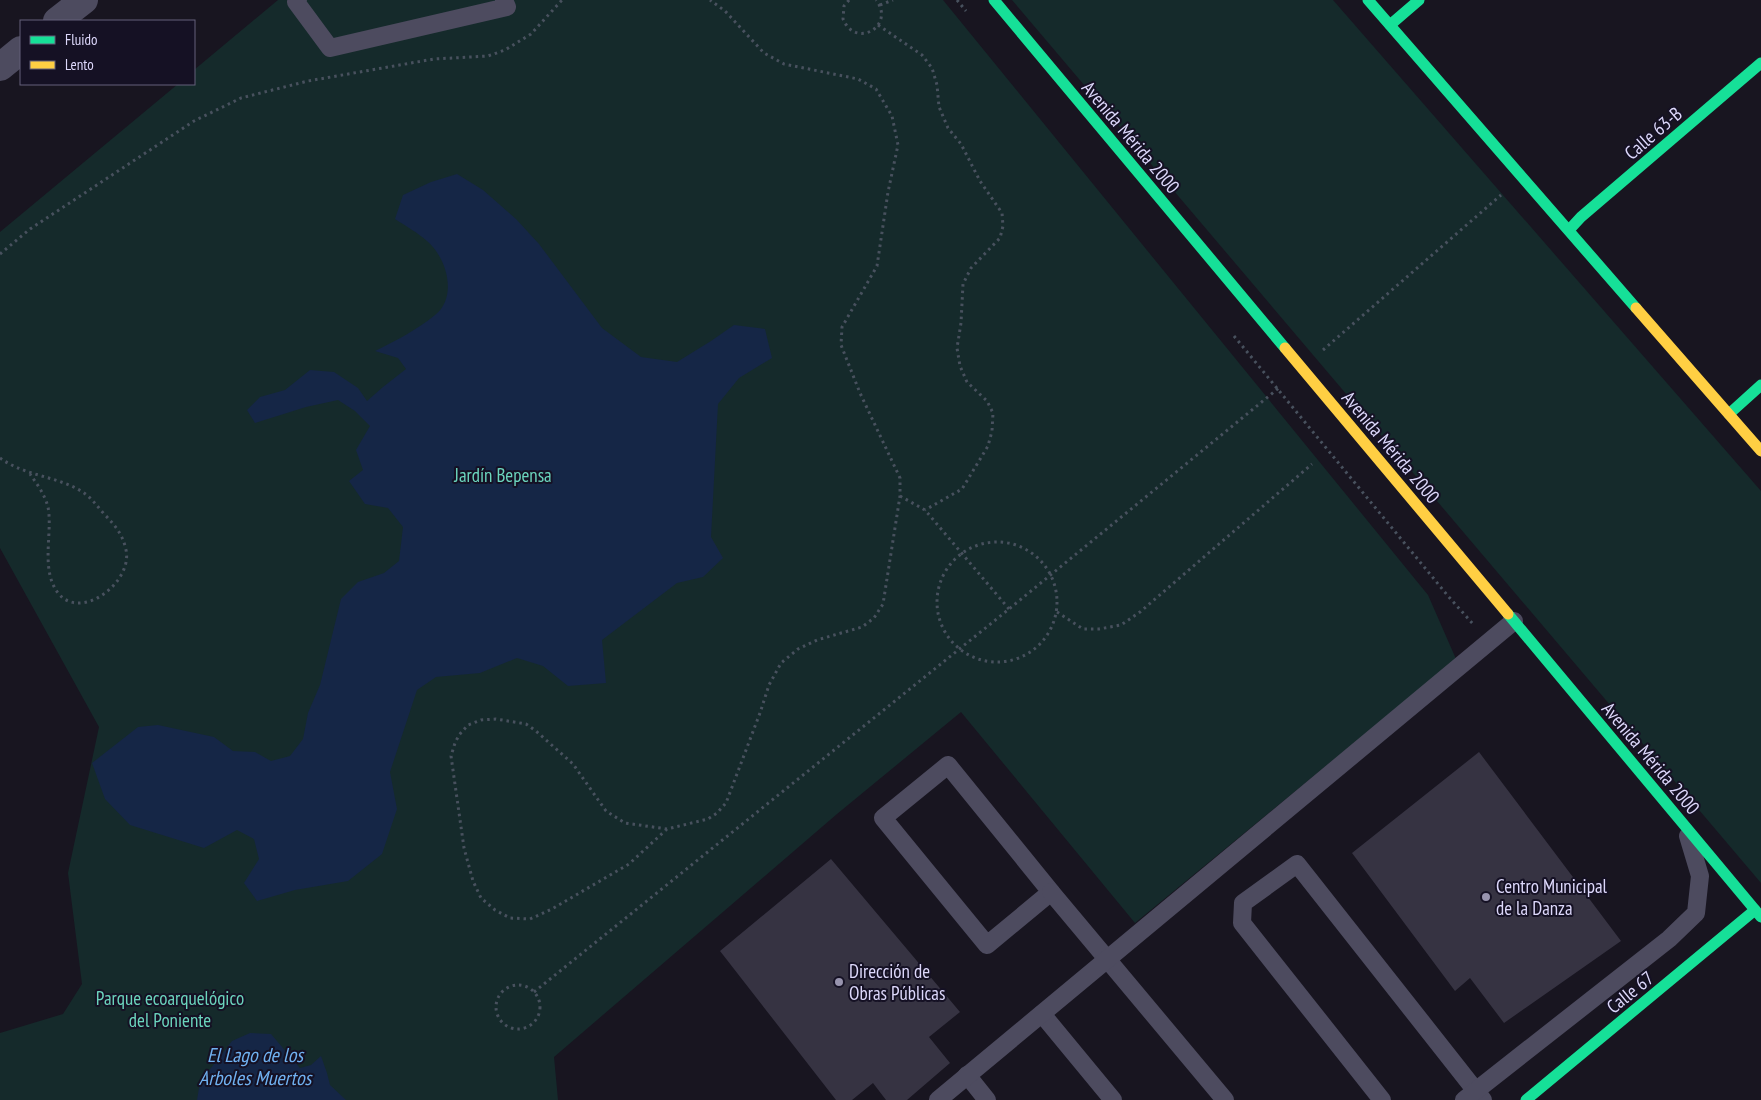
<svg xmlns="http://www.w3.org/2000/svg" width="1761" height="1100" font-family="'PT Sans Narrow',sans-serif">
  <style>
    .green { fill: #152a2b }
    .water { fill: #152646 }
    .building { fill: #363342 }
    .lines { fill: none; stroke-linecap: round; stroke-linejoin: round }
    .path { stroke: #48515e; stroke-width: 3; stroke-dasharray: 2.5 4; stroke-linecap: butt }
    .lane { stroke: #4d4b5f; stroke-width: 18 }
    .street { stroke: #4d4b5f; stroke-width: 28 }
    .fast { stroke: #16e098; stroke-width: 11 }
    .slow { stroke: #ffcf43; stroke-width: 11 }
    .poi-dot { fill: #9894ae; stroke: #151124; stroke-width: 2 }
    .labels { text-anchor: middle; stroke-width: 4; stroke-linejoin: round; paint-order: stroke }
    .street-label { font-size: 19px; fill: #ddd8fb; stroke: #151124 }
    .park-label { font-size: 19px; fill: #6bd4bd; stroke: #151124 }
    .poi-label { font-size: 19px; fill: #ddd8fb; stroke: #151124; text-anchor: start }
    .water-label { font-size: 20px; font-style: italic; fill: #70b1f1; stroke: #151124 }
  </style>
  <rect width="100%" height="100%" fill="#181520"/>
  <g class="green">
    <polygon points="278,0 943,0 1428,595 1456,659 1135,923 961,712 837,814 554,1057 558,1100 0,1100 0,1033 63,1014 82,984 68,873 99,727 0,548 0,232 178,84 194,84 194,70"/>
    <polygon points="1012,0 1333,0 1761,491 1761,883"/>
  </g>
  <g class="water">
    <path d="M 457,174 L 483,190 L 516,219 L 539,244 L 602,328 L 641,357 L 677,362 L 711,341 L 734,325 L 765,329 L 772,358 L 739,378 L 718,404 L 711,537 L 723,558 L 703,577 L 677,583 L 602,640 L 606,683 L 568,686 L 543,666 L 517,658 L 480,673 L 436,677 L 417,690 L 390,772 L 397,809 L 382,854 L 348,881 L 295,890 L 257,901 L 244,883 L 259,859 L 254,839 L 237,830 L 204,848 L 130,825 L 105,799 L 92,763 L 138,727 L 158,725 L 214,737 L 233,751 L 255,752 L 271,761 L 290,756 L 303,739 L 308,713 L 320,685 L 341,599 L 358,582 L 384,573 L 399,561 L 403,527 L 388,508 L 365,504 L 349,481 L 363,470 L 356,450 L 370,426 L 355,411 L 338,400 L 306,407 L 255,423 L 247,410 L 260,397 L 285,390 L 310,370 L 334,372 L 358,388 L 367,401 L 383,387 L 406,369 L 398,358 L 375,351 C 395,341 417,330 435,315 C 458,297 447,258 427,241 C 418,233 406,226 395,219 L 403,195 L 431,182 Z"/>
    <polygon points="250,1033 271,1034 300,1068 311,1065 321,1056 327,1073 330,1085 346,1100 197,1100 200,1082 232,1041"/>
  </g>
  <g class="building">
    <polygon points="1479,752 1621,941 1504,1023 1470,978 1455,991 1352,853"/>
    <polygon points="831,859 960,1012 929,1037 950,1063 907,1100 886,1100 873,1083 852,1100 836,1100 720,951"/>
  </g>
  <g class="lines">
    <g class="path">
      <path d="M 849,0 L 844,6 L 843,19 C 856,50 896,25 876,0"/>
      <polyline points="957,0 966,11"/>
      <polyline points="880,5 893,0"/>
      <polyline points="878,25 922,55 932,68 937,85 939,107 948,128 961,144 980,181 1002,213 1003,226 1000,238 971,268 963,284 961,323 957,348 960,366 967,382 987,401 993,413 992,431 988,446 962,489 925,510"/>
      <polyline points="0,254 30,229 194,121 241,98 308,81 434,59 488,56 505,50 531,34 562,0"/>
      <polyline points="1234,336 1448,596 1473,624"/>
      <polyline points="1323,350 1501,195"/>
      <path d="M 0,458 C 25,476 56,476 81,491 C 91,497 97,506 105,515 C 115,525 123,535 126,550 C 133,582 81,622 58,593 C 40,569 53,533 48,507 C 45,495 37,484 30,474"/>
      <polyline points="900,496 925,510 1009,609"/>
      <circle cx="997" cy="602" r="60"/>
      <polyline points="1057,612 1083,629 1099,629 1121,625 1140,612 1312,464"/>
      <polyline points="667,829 629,864 552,909 530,919 510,918 495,910 481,898 473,881 464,848 451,756 455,743 459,735 468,725 481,720 496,719 526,724 536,731 573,764 606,811 625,823 667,829 708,819 717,813 726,803 760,713 769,685 781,663 798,649 817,640 862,627 874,618 883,604 900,496 900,478 860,393 841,345 842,327 877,266 888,192 898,145 892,116 876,89 858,79 784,64 764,53 725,11 710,0"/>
      <circle cx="518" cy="1007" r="22"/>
      <polyline points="534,992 1009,609 1280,387"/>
    </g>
    <g class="lane">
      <polyline points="298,0 296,2 330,48 507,7 504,0"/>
      <polygon points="948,765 1051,892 987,945 883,818"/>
      <polyline points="1051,892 1225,1100"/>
      <polyline points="1042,1014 1113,1100"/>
      <polyline points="967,1075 987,1100"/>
      <polyline points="938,1100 1514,621"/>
      <polyline points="1382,1100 1242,923 1243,903 1297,864 1483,1100"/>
      <polyline points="1464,1100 1669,939 1696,913 1700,876 1688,836"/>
    </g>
    <g class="street">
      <polyline points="57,21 84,0"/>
      <polyline points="0,67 21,50"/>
    </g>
    <g class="fast">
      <polyline points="994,0 1285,348"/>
      <polyline points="1368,0 1636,308"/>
      <polyline points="1390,25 1419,0"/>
      <polyline points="1569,230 1581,217 1761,63"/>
      <polyline points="1729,414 1761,385"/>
      <polyline points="1508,614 1761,917"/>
      <polyline points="1526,1100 1755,910"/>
    </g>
    <g class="slow">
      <polyline points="1636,308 1761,451"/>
      <polyline points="1285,348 1508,614"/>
    </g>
  </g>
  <g class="poi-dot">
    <circle cx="1486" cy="897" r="5"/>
    <circle cx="839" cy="982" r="5"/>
  </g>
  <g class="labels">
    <g class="street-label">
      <text transform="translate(1653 133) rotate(-41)" y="7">Calle 63-B</text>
      <text transform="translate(1131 137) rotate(50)" y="7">Avenida Mérida 2000</text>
      <text transform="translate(1391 447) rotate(50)" y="7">Avenida Mérida 2000</text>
      <text transform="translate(1651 758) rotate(50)" y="7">Avenida Mérida 2000</text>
      <text transform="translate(1630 992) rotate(-39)" y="7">Calle 67</text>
    </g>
    <g class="park-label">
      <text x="503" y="482">Jardín Bepensa</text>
      <text x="170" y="1005">Parque ecoarquelógico<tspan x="170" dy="22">del Poniente</tspan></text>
    </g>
    <g class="poi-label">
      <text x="1496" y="893">Centro Municipal<tspan x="1496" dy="22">de la Danza</tspan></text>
      <text x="849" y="978">Dirección de<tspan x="849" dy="22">Obras Públicas</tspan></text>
    </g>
    <g class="water-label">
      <text x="255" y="1062">El Lago de los<tspan x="255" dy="23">Arboles Muertos</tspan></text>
    </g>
  </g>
  <rect x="20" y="20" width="175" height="65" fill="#151124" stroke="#65617a"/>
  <rect x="30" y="36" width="25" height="8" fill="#16e098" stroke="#65617a"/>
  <text x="65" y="45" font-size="15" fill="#ddd8fb">Fluido</text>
  <rect x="30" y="61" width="25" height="8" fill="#ffcf43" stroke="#65617a"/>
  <text x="65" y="70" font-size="15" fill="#ddd8fb">Lento</text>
</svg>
